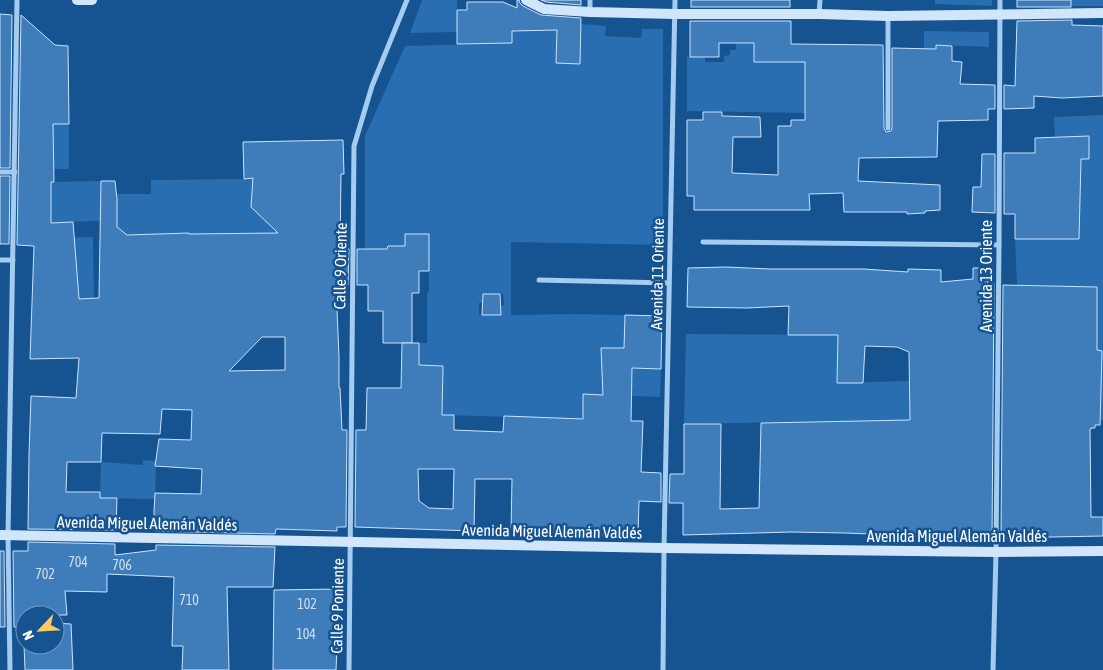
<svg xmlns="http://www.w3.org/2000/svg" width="1103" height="670" font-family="'Asap Condensed',sans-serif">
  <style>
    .green { fill: #286eb0; fill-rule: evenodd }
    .building { fill: #3e7db9; stroke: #cae4fc; fill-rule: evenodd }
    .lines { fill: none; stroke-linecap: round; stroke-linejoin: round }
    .minor { stroke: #a4cbf0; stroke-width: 5 }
    .secondary { stroke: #d2e6fb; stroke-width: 10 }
    .labels { text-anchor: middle; stroke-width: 5; stroke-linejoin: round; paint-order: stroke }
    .number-label { font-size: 14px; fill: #cfdeee }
    .street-label { font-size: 16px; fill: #fff; stroke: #165391 }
  </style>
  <rect width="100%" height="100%" fill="#165391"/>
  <g class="green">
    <polygon points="422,0 457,0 457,32 410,33"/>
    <polygon points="935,0 992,0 992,6 935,4"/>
    <rect x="1071" y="0" width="32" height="6"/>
    <path d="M 558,23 L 556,63 L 580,64 L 581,24 L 606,26 L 605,36 L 641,38 L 642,29 L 663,29 L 663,245 L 511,242 L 511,315 L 571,314 L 625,315 L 661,336 L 602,368 L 661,369 L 660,397 L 583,394 L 583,419 L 442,415 L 443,366 L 419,365 L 419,343 L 427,343 L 427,293 L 429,292 L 429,234 L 405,234 L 405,246 L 388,246 L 387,249 L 365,249 L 365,136 L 405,46 L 512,43 L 512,31 ZM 484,294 L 503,294 L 504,305 L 501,306 L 501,315 L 479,315 L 479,303 L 483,303 Z"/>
    <polygon points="736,30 754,30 754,62 805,61 805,113 687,111 687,57 705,57 705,62 724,62 724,56 730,55 730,50 736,50"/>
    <polygon points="924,31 989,32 989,47 936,45 936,49 924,49"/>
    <polygon points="1103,115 1103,420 1100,420 1102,351 1097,351 1097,287 1017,285 1015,239 1078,239 1081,159 1089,158 1089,137 1055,137 1054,117"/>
    <polygon points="53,124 69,124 69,169 54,169"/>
    <polygon points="341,174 340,232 189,234 189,233 116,235 116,220 51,223 51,182 101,181 101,202 117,202 117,194 151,194 151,180 244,179"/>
    <polygon points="93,237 94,305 46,295 63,238"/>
    <polygon points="686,334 839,335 838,383 909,381 910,420 684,424"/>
    <polygon points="143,460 156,461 155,499 100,498 101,462 143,465"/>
  </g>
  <g class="building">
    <polygon points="517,0 519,0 520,3 523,6 541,15 581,18 580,64 556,63 557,30 512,31 512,43 457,44 457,10 467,10 467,2 503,2 517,8"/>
    <polygon points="541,0 581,0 581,5 546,2"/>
    <rect x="691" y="0" width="99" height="7"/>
    <rect x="1017" y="0" width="54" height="7"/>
    <polygon points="0,14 12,15 10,168 0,168"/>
    <path d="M 21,15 L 55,45 L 68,46 L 69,124 L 53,124 L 54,182 L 51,182 L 51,223 L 73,222 L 79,299 L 99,298 L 101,181 L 115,181 L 117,199 L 117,227 L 127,235 L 189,233 L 189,234 L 278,233 L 251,207 L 253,178 L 244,179 L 243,142 L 343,140 L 344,174 L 341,174 L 340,249 L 349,249 L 348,285 L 336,286 L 339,357 L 339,388 L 340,388 L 342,430 L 347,430 L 346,527 L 337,527 L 337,531 L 276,529 L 275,534 L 155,531 L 154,512 L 155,493 L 201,494 L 202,469 L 155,466 L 159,439 L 191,440 L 192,410 L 162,409 L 160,434 L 102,433 L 101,462 L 67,462 L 66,492 L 100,492 L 100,498 L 117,498 L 116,530 L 28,529 L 29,455 L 31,396 L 76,398 L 79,358 L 30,359 L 34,246 L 17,245 ZM 262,337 L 285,337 L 285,370 L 229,371 Z"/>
    <polygon points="1072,20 1072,25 1103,26 1103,96 1062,98 1034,96 1034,108 1004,109 1004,85 1015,86 1017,21"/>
    <polygon points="690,21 791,21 791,44 883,45 884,128 886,132 891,131 892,128 892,48 936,49 936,45 952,46 952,61 962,62 960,84 995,85 995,109 988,109 988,120 938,121 937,157 859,158 858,181 940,185 940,210 925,211 925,213 907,214 907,212 844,212 843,193 809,194 810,210 694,210 694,196 687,196 687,120 703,120 703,112 722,112 722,116 760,117 761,137 733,137 732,173 778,175 778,126 791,126 791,120 805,120 805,62 754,62 754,43 719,43 719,57 690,57"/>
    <polygon points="1089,136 1089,159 1081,159 1079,239 1015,239 1015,214 1004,214 1004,153 1035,153 1035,138"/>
    <polygon points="982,154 995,154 995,213 972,212 973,187 981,187"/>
    <polygon points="0,176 10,176 9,244 0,244"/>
    <polygon points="405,234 429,234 429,271 419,271 419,293 412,293 412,343 383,343 383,311 368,311 368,285 357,285 357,249 387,249 388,246 405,246"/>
    <polygon points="726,267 770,269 864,269 908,272 908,269 941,270 941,282 973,279 973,268 988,268 988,284 994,284 992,538 955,536 919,536 845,533 791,532 683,535 683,503 669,503 670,474 684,474 684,424 721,424 720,509 759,508 761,423 910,420 909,352 897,347 865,346 863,383 837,383 838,335 788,335 789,306 747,308 687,307 688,268"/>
    <polygon points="1003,285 1097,287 1097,350 1102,351 1100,425 1095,425 1095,428 1091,428 1091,429 1090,429 1091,517 1103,517 1103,536 1001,538"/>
    <polygon points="483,294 500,294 501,315 482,315"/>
    <path d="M 625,315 L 662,316 L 661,369 L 632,368 L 631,421 L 643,421 L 641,472 L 661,473 L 661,502 L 639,501 L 638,536 L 511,532 L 512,479 L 475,479 L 474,531 L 355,527 L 356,430 L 366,430 L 367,388 L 401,388 L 402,343 L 419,343 L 419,365 L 443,366 L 442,415 L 454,415 L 454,430 L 503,432 L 504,416 L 583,419 L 583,394 L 603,395 L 601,348 L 624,348 ZM 418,469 L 454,469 L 453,509 L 429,508 L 419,501 Z"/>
    <polygon points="28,542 115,544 115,555 156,550 156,545 275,547 273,587 227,587 229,670 182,670 183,646 172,646 174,577 107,574 107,592 65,591 67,615 25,615 25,628 14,627 13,551 28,551"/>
    <polygon points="0,551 4,551 5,627 0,627"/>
    <polygon points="339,589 339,617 338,617 338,648 337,648 336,670 273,670 274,590"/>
    <polygon points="55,623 71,624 73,670 25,670 24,645 55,645"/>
  </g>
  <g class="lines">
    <g class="minor">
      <polyline points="590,12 590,0"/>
      <polyline points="819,14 820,0"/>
      <polyline points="888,128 888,16"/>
      <polyline points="0,172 15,172"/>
      <polyline points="703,242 999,245"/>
      <polyline points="0,260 13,260"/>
      <polyline points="539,280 669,283"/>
      <polyline points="10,670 8,535 17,0"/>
      <polyline points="349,670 354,146 372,86 407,0"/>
      <polyline points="663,670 664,548 675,0"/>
      <polyline points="993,670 996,552 999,245 1000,0"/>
    </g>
    <g class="secondary">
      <polyline points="77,0 92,0"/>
      <polyline points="526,0 544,9 590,12 675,14 819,14 888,16 1103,13"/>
      <polyline points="0,535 664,548 996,552 1103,551"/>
    </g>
  </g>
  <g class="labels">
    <g class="number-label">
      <text x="78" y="567">704</text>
      <text x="122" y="570">706</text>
      <text x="45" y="579">702</text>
      <text x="189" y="605">710</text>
      <text x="307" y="609">102</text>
      <text x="306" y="639">104</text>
    </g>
    <g class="street-label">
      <text transform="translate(340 266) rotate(-89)" y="6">Calle 9 Oriente</text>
      <text transform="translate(657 274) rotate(-89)" y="6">Avenida 11 Oriente</text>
      <text transform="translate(986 276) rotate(-90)" y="6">Avenida 13 Oriente</text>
      <text transform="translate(147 523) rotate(1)" y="6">Avenida Miguel Alemán Valdés</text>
      <text transform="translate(552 531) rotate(1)" y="6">Avenida Miguel Alemán Valdés</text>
      <text x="957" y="542">Avenida Miguel Alemán Valdés</text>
      <text transform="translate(337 606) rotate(-89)" y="6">Calle 9 Poniente</text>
    </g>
  </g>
  <g transform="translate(40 630) rotate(245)"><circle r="24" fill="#165391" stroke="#7398bd"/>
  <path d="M0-4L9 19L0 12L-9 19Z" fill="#ffc963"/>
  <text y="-8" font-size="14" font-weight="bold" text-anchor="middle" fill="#ffffff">N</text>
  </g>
</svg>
